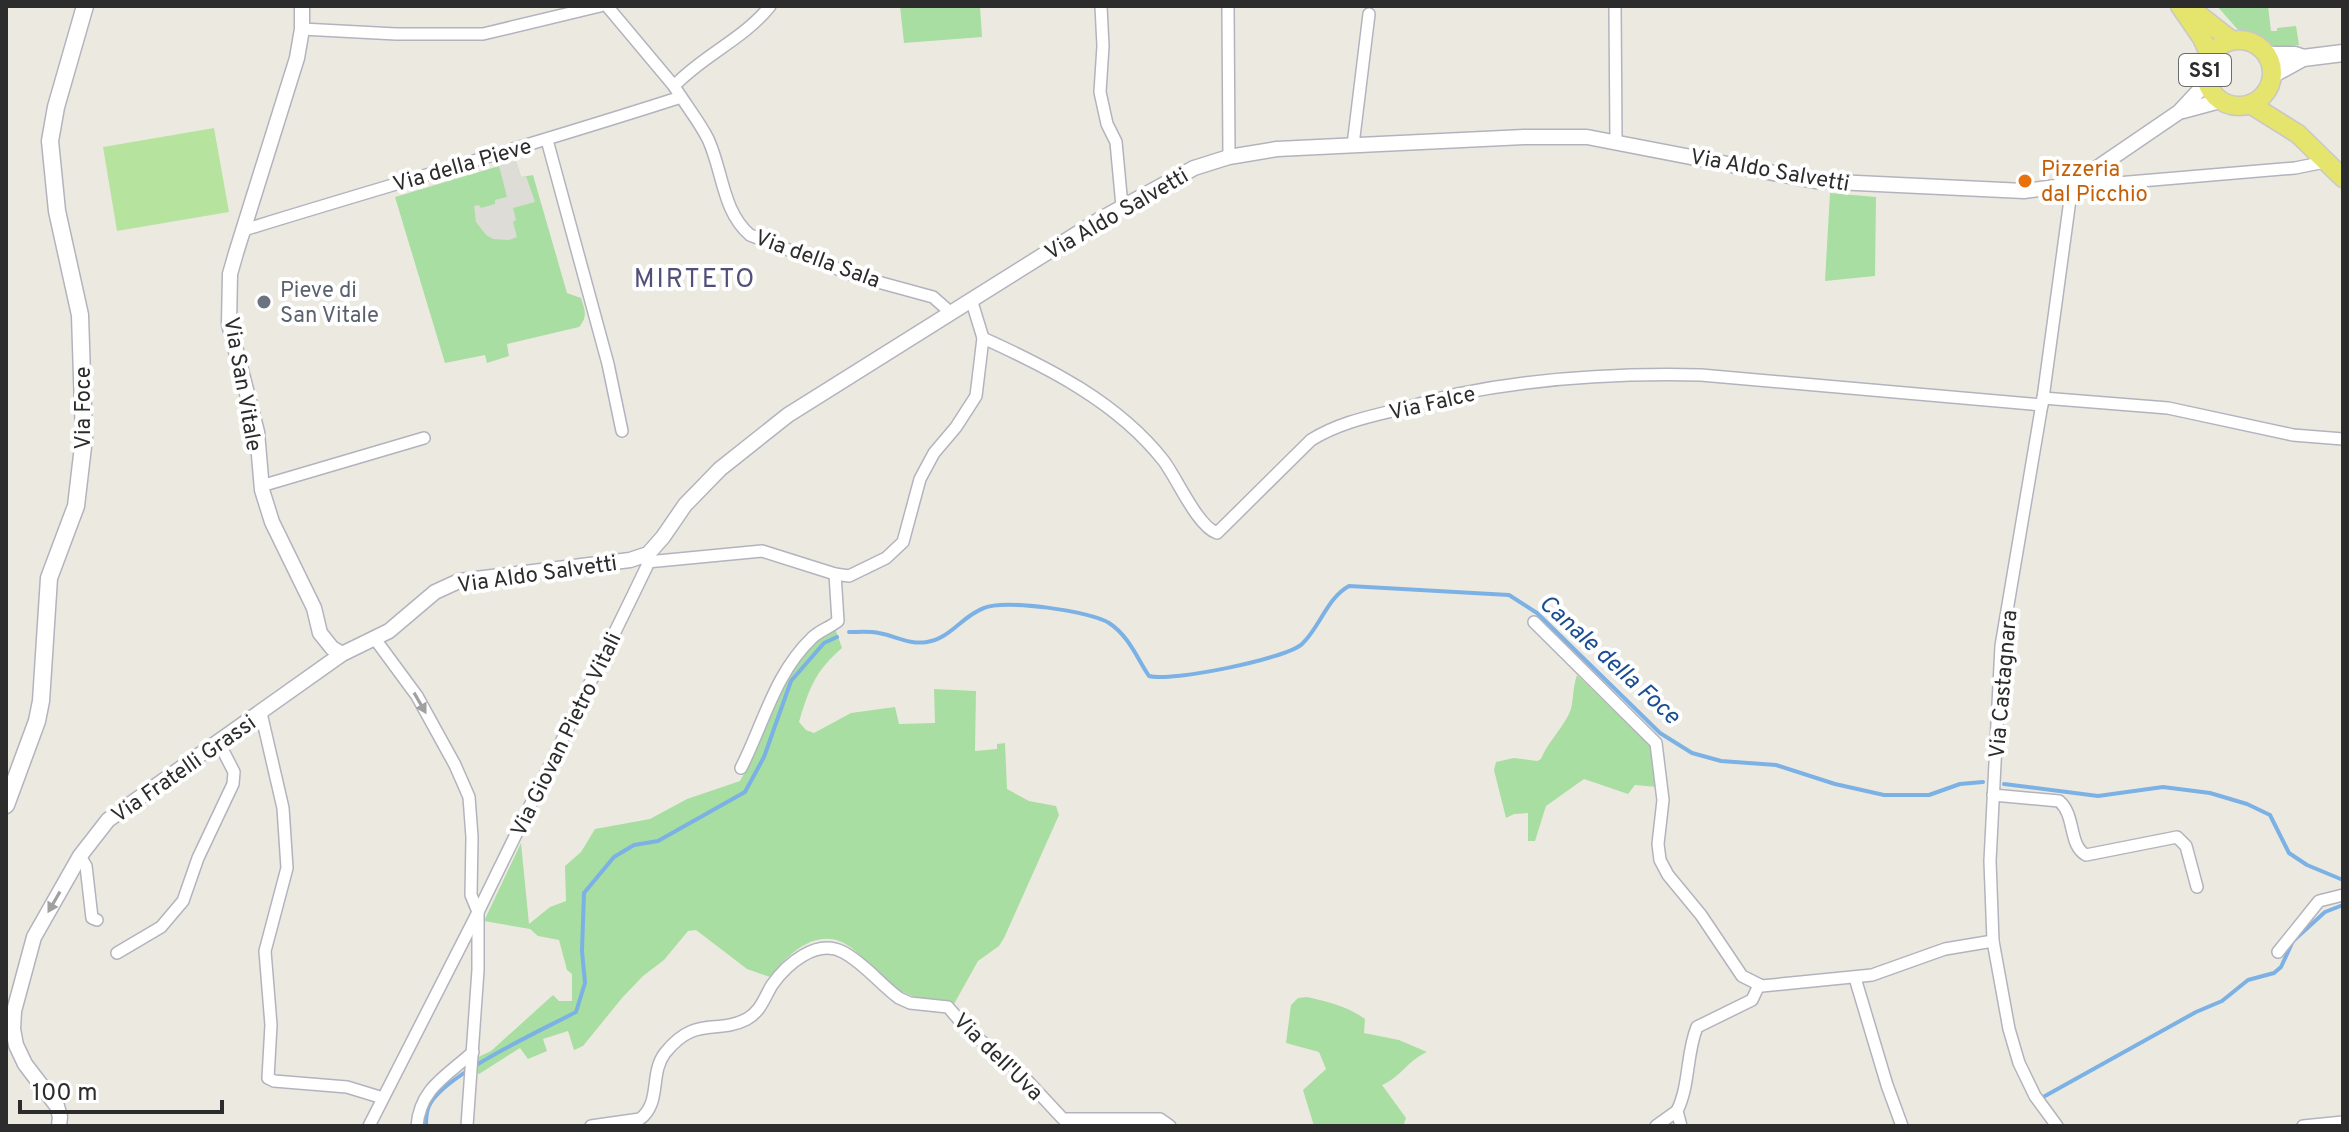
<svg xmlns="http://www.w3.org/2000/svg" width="2349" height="1132" font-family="Overpass,sans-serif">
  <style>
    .green { fill: #a8dea1 }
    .pitch { fill: #b6e49e }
    .plaza { fill: #dddcd6 }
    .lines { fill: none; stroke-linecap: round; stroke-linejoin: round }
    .stream { stroke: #7cb1e5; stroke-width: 4 }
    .minor-casing { stroke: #b3b3be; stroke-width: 14 }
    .tertiary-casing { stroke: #b3b3be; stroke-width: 17 }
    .secondary-casing { stroke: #b3b3be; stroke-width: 19 }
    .primary-casing { stroke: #c8c8c8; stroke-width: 21 }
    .minor { stroke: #fff; stroke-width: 11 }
    .tertiary { stroke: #fff; stroke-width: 14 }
    .secondary { stroke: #fff; stroke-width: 16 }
    .primary { stroke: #e5e46c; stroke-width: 18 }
    .oneway { fill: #a0a0a0 }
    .food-dot { fill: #e8710a; stroke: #fff; stroke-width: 3 }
    .worship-dot { fill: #6b7280; stroke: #fff; stroke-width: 3 }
    .labels { text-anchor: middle; stroke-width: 8; stroke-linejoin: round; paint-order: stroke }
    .shield { fill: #fff; stroke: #6b6b6b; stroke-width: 2 }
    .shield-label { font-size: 20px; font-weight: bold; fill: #2c2c2c }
    .street-label { font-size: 22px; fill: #2c2c2c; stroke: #fff }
    .food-label { font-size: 22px; fill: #c56008; stroke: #fff; text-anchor: start }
    .worship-label { font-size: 22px; fill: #5b616d; stroke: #fff; text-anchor: start }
    .water-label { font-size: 24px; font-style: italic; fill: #194d92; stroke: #fff }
    .quarter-label { font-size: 26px; letter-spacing: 2px; fill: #525079; stroke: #fff }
  </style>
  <rect width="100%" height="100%" fill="#eceae0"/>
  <g class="green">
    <polygon points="900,6 980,6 982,37 904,43"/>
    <polygon points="2217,6 2268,6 2271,31 2277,31 2277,28 2296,26 2299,45 2275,48 2252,33 2239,31"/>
    <path d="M 516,161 L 521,177 L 533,175 L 567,293 L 581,298 C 585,310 588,317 579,327 L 507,344 L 509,356 L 487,363 L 485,355 L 445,363 L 395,197 Z"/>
    <polygon points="1830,193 1876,197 1875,276 1825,281"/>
    <path d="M 835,628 L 842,648 C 815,671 809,689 799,722 L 806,730 L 814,733 L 851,713 L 895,707 L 899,724 L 935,723 L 934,689 L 976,691 L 975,751 L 997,749 L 997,744 L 1005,743 L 1007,789 L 1029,801 L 1056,806 L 1059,815 L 1004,938 L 999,946 L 978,961 L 954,1004 C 939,1001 919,1000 905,993 C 884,984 870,963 853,949 C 821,923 790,951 770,977 L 747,969 L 696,930 L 688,931 L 664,960 L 643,976 L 622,998 L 583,1046 L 574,1050 L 568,1031 L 543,1039 L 547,1051 L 528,1059 L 520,1048 L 479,1074 L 476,1072 L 478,1057 L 491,1051 L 553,995 L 559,1001 L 572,1001 L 572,974 L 567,970 L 559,940 L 538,936 L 530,929 L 484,921 L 521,843 L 529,924 L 550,907 L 566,901 L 565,866 L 581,852 L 595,829 L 650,819 L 687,799 L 740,781 C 773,727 774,663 835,628 Z"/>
    <path d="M 1577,675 L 1651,747 L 1657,787 L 1635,785 L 1628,794 L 1584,779 L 1546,806 L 1535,841 L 1528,841 L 1528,813 L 1514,814 L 1506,818 L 1494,770 L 1496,762 L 1514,758 L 1537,761 L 1541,759 C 1548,742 1561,730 1569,714 C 1574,704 1572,689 1577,675 Z"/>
    <path d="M 1307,997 C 1328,1002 1347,1006 1365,1019 L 1364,1033 L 1399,1040 L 1427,1052 C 1407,1061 1401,1077 1382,1085 L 1406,1118 L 1403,1126 L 1314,1126 L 1303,1090 L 1326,1069 L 1319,1052 L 1286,1043 L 1291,1005 L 1298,998 Z"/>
  </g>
  <polygon class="pitch" points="214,128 229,212 117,231 103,147"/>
  <polygon class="plaza" points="516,161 521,177 526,176 535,202 513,208 516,220 513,222 517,237 509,240 493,239 486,235 476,222 474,206 479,205 481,208 495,204 495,200 507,197 499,166"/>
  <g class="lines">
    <g class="stream">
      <path d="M 849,632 C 859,632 870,631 879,633 C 895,636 910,645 927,642 C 951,638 962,616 984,608 C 1004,599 1091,611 1109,623 C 1129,636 1137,658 1149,676 C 1171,682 1286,659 1302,644 C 1320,627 1327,598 1349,586 L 1509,595 L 1537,613 L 1660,733 L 1692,753 L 1721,761 L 1776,765 L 1835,784 L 1884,795 L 1929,795 L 1960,784 L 1983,782"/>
      <polyline points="2004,784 2098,796 2163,787 2210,793 2247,804 2270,815 2289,853 2307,865 2343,880"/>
      <polyline points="2045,1096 2196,1012 2222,1001 2248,980 2274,973 2281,967 2293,941 2325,912 2343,905"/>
      <path d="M 426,1126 C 426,1114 427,1106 435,1097 C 461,1067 538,1032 576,1012 L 585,983 L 582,951 L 584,893 L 614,857 L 634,845 L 658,841 L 745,792 L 764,757 L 791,681 L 824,643 L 837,637"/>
    </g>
    <defs>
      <g id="minor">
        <path d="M 607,6 L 674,86 C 703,55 744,39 770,6"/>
        <polyline points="1101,6 1103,46 1100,92 1107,124 1116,142 1122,206"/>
        <polyline points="1228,6 1229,157"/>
        <polyline points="1615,6 1616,141"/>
        <polyline points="302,29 396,34 483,34 600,6"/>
        <path d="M 674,86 C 685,104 699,121 708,139 C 723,171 722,211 750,235 L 856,276 L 933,297 L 950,312"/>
        <polyline points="547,140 608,364 622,431"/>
        <polyline points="1353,145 1369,14"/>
        <polyline points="2079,180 2117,183 2295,168 2325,162"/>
        <path d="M 244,230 C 389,185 536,144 681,97"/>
        <path d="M 971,299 L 983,338 C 1049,368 1117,402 1163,460 C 1177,478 1197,526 1217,533 L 1311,440 C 1340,422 1372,416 1404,408 C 1421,404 1439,398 1457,394 C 1537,378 1619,373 1701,375 L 2042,405"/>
        <polyline points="2043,398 2168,408 2293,435 2343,439"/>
        <polyline points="261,486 424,438"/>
        <polyline points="647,562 762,551 835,574 849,576 886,558 903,542 920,479 934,453 956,427 976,396 983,338"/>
        <polyline points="1534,622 1656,743 1663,800 1658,844 1660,860 1668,875 1701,915 1742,976 1762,986 1872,975 1945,949 1993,941"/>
        <polyline points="375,639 417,696 455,765 469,797 472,837 471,895 478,912 478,970 467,1126"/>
        <polyline points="261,713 283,808 287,868 265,951 271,1025 268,1078 274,1081 347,1087 383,1098"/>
        <path d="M 741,768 C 763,725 775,673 812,638 C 819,631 829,628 838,621 L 835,574"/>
        <path d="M 1993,795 L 2059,801 C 2076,815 2068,845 2086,855 L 2177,837 L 2186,846 L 2197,887"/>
        <polyline points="80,856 86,866 92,918 97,920"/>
        <polyline points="2278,952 2319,901 2343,895"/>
        <polyline points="117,953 161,927 183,901 198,858 233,784 234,772 218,741"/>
        <polyline points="1855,978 1887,1085 1902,1126"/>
        <polyline points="369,1126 478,912 633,595 647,566 648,554"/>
        <path d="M 417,1126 C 420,1088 447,1076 473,1052"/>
        <path d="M 591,1126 L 640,1119 C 662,1102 649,1074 665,1053 C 695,1015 716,1035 747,1019 C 761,1011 764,998 772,985 C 786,965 816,938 843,952 C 864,963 880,984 899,998 L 910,1003 L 948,1007 L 967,1029 L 1022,1075 L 1063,1119 L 1160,1119 L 1170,1126"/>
        <polyline points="1656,1126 1677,1111"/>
        <path d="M 1681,1126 L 1677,1111 C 1690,1085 1686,1054 1697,1027 L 1752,1000 L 1759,985"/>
        <polyline points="2057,1126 2035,1096 2019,1063 2009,1029 1993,941 1990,861 2001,646 2043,398 2072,185"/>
        <polyline points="2303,1126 2343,1122"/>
      </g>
      <g id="tertiary">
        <polyline points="302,6 302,29 297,58 236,253 230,274 229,324 257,432 262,490 272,522 314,608 320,633 332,648 342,654"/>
        <polyline points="2183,111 2220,101"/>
        <polyline points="59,1126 60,1117 57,1106 25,1064 16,1045 13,1029 14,1011 34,937 80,856 108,820 342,654 389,631 435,592 459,581 630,560 648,554 663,537 685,505 720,469 788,415 1099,220 1194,168 1229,157 1277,149 1524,137 1587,137 1815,181 2024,191 2072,185 2179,112 2207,82"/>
      </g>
      <g id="secondary">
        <polyline points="2268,55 2295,55 2303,58 2343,53"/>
        <polyline points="2272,75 2303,58"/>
        <polyline points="6,805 37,721 41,701 49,578 76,506 84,438 80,315 57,211 50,141 56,107 85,6"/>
      </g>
      <g id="primary">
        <polyline points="2180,6 2202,38 2210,56"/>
        <polyline points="2189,7 2231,40"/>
        <circle cx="2239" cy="73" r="33"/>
        <polyline points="2250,104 2298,134 2343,178"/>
      </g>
    </defs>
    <use href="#minor" class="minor-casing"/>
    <use href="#tertiary" class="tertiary-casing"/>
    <use href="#secondary" class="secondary-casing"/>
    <use href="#primary" class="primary-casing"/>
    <use href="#minor" class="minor"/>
    <use href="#tertiary" class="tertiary"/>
    <use href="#secondary" class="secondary"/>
    <use href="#primary" class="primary"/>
  </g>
  <defs><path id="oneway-solid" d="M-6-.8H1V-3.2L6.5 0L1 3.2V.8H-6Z" transform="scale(2)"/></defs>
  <g class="oneway">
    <use href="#oneway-solid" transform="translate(420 703) rotate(60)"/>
    <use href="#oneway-solid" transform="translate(54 902) rotate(120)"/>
  </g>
  <circle class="food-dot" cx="2025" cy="181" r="8"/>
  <circle class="worship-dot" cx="264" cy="302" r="8"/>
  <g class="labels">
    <rect class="shield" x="2179" y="54" width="52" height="32" rx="6"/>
    <g class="shield-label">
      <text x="2205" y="77">SS1</text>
    </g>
    <g class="street-label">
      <text transform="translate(462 164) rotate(-16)" y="8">Via della Pieve</text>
      <text transform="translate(1770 169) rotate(10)" y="8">Via Aldo Salvetti</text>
      <text transform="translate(1116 213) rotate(-30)" y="8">Via Aldo Salvetti</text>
      <text transform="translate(818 258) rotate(20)" y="8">Via della Sala</text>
      <text transform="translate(244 384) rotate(80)" y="8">Via San Vitale</text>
      <text transform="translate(1432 402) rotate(-13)" y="8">Via Falce</text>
      <text transform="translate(82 408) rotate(-90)" y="8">Via Foce</text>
      <text transform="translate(537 573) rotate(-8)" y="8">Via Aldo Salvetti</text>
      <text transform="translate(2002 684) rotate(-85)" y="8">Via Castagnara</text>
      <text transform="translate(565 734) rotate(-64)" y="8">Via Giovan Pietro Vitali</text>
      <text transform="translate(183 768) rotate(-35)" y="8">Via Fratelli Grassi</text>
      <text transform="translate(999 1056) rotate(44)" y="8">Via dell'Uva</text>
    </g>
    <g class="food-label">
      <text x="2041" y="176">Pizzeria<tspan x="2041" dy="25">dal Picchio</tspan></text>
    </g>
    <g class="worship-label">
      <text x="280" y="297">Pieve di<tspan x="280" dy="25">San Vitale</tspan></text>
    </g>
    <g class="water-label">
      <text transform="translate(1610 659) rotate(42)" y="8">Canale della Foce</text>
    </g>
    <g class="quarter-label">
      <text x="695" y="287">MIRTETO</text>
    </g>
  </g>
  <rect width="2349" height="1132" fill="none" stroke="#2c2c2c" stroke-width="16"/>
  <path d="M20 1100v12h202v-12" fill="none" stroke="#2c2c2c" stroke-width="4"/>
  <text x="32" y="1100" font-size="24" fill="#2c2c2c" stroke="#ffffff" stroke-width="6" paint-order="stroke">100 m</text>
</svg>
